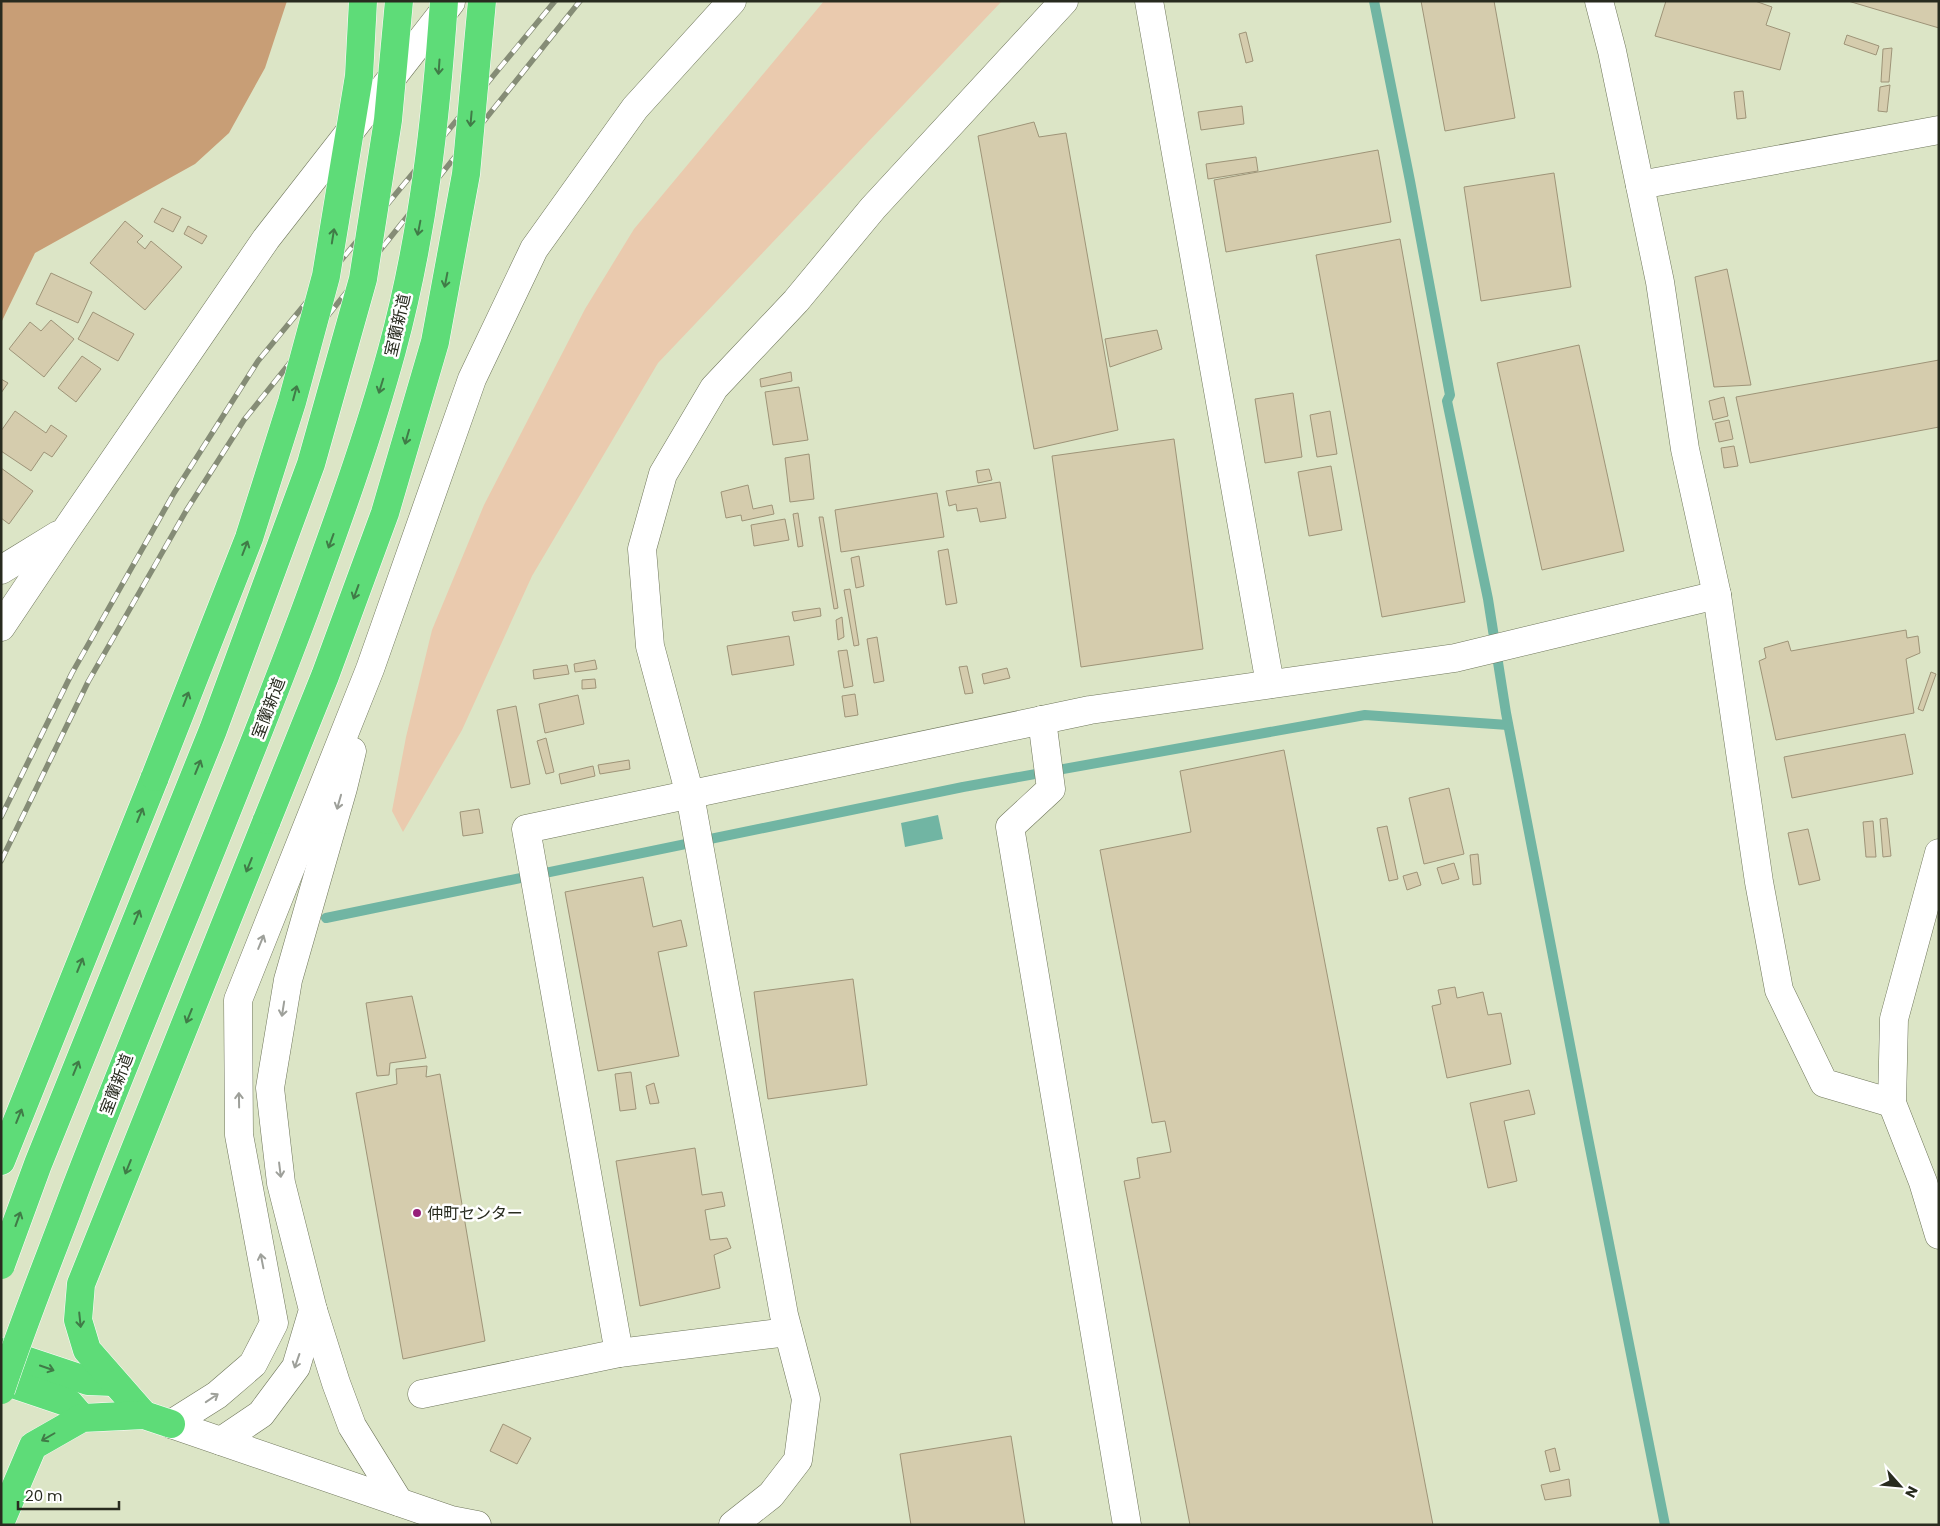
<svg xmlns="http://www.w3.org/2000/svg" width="1940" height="1526" font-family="Poppins,'Noto Sans JP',sans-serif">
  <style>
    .green { fill: #eacaae }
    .forest { fill: #c89e76 }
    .water { fill: #71b5a3 }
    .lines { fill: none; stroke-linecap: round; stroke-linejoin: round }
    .stream { stroke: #71b5a3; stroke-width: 10 }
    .building { fill: #d5ccad; stroke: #9e9478 }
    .minor-casing { stroke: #70775c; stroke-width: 29 }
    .highway-casing { stroke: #fff; stroke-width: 29 }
    .minor { stroke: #fff; stroke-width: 28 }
    .highway { stroke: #5edc78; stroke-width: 28 }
    .rail-casing { stroke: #858c76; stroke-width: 5.5 }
    .rail { stroke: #fff; stroke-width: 4; stroke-dasharray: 11; stroke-linecap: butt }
    .highway-bridge-casing { stroke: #fff; stroke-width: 29; stroke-linecap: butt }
    .highway-bridge { stroke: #5edc78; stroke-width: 28 }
    .oneway { stroke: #407b47 }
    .oneway2 { stroke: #9ea09a }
    .poi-dot { fill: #971e79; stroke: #fff; stroke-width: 2 }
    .labels { text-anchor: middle; stroke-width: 5; stroke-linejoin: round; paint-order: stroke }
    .street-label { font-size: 16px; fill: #282b1f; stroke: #fff }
    .poi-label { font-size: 16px; fill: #282b1f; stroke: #fff; text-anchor: start }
  </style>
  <rect width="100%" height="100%" fill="#dce5c6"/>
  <polygon class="green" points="824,1 1002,1 658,363 532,576 462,730 403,832 392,811 406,737 432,630 484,505 585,309 634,229"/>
  <polygon class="forest" points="1,1 287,1 265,68 229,133 195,164 35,253 1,323"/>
  <polygon class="water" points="938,815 943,839 905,847 901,823"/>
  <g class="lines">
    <g class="stream">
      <polyline points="1374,1 1410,181 1450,395 1447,401 1488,599 1506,713 1587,1133 1665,1525"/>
      <polyline points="326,918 963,787 1365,715 1508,725"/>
    </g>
  </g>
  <g class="building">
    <polygon points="1421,1 1494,1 1515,118 1445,131"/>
    <polygon points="1666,1 1755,1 1772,7 1766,25 1790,33 1780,70 1655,36"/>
    <polygon points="1848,1 1939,1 1939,28"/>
    <polygon points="1246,32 1253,61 1246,63 1239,34"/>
    <polygon points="1847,35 1879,46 1876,55 1844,44"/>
    <polygon points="1892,48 1889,82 1881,82 1883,49"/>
    <polygon points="1890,85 1887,112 1878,111 1880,87"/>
    <polygon points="1743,91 1746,118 1737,119 1734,92"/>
    <polygon points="1242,106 1244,124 1201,130 1198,112"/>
    <polygon points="1034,122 1039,137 1066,133 1118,430 1034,449 978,136"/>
    <polygon points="1378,150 1391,222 1226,252 1214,180"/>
    <polygon points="1256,157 1258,171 1208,179 1206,164"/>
    <polygon points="1554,173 1571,287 1481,301 1464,187"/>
    <polygon points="162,208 181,217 173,232 154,222"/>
    <polygon points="125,221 143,236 137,242 145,249 151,241 182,267 145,310 90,263"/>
    <polygon points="188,226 207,236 202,244 184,234"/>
    <polygon points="1400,239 1465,602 1382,617 1316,255"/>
    <polygon points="1727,269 1751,385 1714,387 1695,277"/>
    <polygon points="51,273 92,292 78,323 36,304"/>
    <polygon points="93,312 134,334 118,361 78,339"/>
    <polygon points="51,320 74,339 44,377 9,349 30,322 41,331"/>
    <polygon points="1157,330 1162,349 1110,367 1105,339"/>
    <polygon points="1579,345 1624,551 1542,570 1497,363"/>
    <polygon points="82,356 101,369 76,402 58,388"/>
    <polygon points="1939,360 1939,427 1750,463 1736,397"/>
    <polygon points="791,372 792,381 761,387 760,379"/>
    <polygon points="1,379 8,383 1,393"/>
    <polygon points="799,387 808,440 773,445 765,392"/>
    <polygon points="1293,393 1302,457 1265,463 1255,399"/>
    <polygon points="1724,397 1728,416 1713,420 1709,401"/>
    <polygon points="15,411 46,433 51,425 67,436 52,457 44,452 31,471 1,451 1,431"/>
    <polygon points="1330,411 1337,454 1317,457 1310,415"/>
    <polygon points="1729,420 1733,439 1719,442 1715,423"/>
    <polygon points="1174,439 1203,649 1081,667 1052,456"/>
    <polygon points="1734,446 1738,466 1724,468 1721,448"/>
    <polygon points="809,454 814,499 790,502 785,458"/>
    <polygon points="1331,466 1342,530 1309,536 1298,472"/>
    <polygon points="1,468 33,491 9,524 1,518"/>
    <polygon points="989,469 992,480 978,483 976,471"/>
    <polygon points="1000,482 1006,518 980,522 977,508 957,511 956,504 949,506 946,491"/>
    <polygon points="748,485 753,509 772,505 774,514 742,521 741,515 726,518 721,492"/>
    <polygon points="937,493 944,537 841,552 835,510"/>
    <polygon points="798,513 803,546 798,547 793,514"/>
    <polygon points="819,517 823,517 838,608 834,609"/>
    <polygon points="785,519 789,540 754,546 751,525"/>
    <polygon points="948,549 957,603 946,605 938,551"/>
    <polygon points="859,556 864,586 856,588 851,558"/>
    <polygon points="850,589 859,645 854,646 844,590"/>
    <polygon points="820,608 821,616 794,621 792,612"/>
    <polygon points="842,617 844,637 838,640 836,620"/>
    <polygon points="1906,630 1907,638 1918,636 1920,653 1906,659 1914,713 1776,740 1759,661 1766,658 1764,648 1788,641 1791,651"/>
    <polygon points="789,636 794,665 732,675 727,646"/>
    <polygon points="877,637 884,681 874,683 867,639"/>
    <polygon points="847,650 853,686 844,688 838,651"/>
    <polygon points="595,660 597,669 575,672 574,664"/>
    <polygon points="567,665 569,674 534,679 533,670"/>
    <polygon points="967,666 973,693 965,694 959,667"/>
    <polygon points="1007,668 1010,678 984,684 982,674"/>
    <polygon points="1931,672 1936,674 1923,711 1918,709"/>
    <polygon points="595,679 596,688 582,689 582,680"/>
    <polygon points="855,694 858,715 845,717 842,696"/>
    <polygon points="578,695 584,724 545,733 539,704"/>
    <polygon points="516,706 530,784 511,788 497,710"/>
    <polygon points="1905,734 1913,774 1792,798 1784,757"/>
    <polygon points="546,738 554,772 546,774 537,741"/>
    <polygon points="1284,750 1433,1525 1190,1525 1124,1181 1140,1178 1137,1158 1171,1152 1165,1121 1152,1123 1100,850 1191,832 1180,771"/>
    <polygon points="629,760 630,769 600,774 598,765"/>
    <polygon points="593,766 595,776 561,784 559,774"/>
    <polygon points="1449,788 1464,854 1424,864 1409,798"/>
    <polygon points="479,809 483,833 463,836 460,812"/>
    <polygon points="1887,818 1891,856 1883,857 1880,819"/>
    <polygon points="1873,821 1876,857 1866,857 1863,822"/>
    <polygon points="1387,826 1398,879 1389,881 1377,828"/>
    <polygon points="1808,829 1820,880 1799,885 1788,833"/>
    <polygon points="1478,854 1481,884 1473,885 1470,855"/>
    <polygon points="1454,863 1459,879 1442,884 1437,868"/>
    <polygon points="1417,872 1421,885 1407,890 1403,876"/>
    <polygon points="643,877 653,927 681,920 687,946 658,952 679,1056 598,1071 565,892"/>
    <polygon points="853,979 867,1085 768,1099 754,992"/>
    <polygon points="1455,987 1457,998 1483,992 1488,1015 1501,1013 1511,1064 1447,1078 1432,1006 1441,1004 1438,990"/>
    <polygon points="412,996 426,1058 390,1063 389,1075 377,1076 366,1003"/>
    <polygon points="427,1066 426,1077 440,1074 485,1341 403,1359 356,1093 397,1084 396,1069"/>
    <polygon points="631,1072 636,1109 620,1111 615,1074"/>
    <polygon points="654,1083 659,1103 650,1104 646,1086"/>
    <polygon points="1529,1090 1535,1114 1504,1121 1517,1181 1488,1188 1470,1103"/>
    <polygon points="695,1148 702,1195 722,1192 725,1206 705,1210 710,1240 727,1238 731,1248 714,1255 720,1288 640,1306 616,1161"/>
    <polygon points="503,1424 531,1438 517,1464 490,1451"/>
    <polygon points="1011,1436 1025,1525 911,1525 900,1454"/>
    <polygon points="1555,1448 1560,1470 1550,1472 1545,1451"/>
    <polygon points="1569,1479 1571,1496 1545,1500 1541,1485"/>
  </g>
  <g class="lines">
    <defs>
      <g id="minor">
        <polyline points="1149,1 1270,684"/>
        <polyline points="1599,1 1612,51 1660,282 1685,449 1717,595 1759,882 1779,990 1824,1083 1892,1103"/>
        <polyline points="1640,185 1939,130"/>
        <polyline points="1,570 58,535"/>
        <polyline points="1,627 66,530 266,239 451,2"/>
        <polyline points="1042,720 1051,789 1010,827 1127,1525"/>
        <polyline points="1939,853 1894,1019 1892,1103 1923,1182 1939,1235"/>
        <polyline points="313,1310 336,1383 352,1426 399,1502"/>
        <polyline points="619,1353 526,829 1090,710 1455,658 1717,595"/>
        <polyline points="422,1394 619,1353 788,1332"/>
        <polyline points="171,1424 217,1395 253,1364 274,1323 239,1135 238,1000 370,669 472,379 534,249 635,108 732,1"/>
        <polyline points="171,1424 451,1520 477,1525"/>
        <polyline points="221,1441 261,1414 296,1367 313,1310 281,1183 270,1088 288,980 343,788 352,751"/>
        <polyline points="733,1525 771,1495 798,1460 806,1399 784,1315 690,795 650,646 642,549 663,474 714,388 796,301 873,208 1064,1"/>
      </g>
      <g id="highway">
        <polyline points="1,1161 155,777"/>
        <polyline points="1,1352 88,1381 113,1382"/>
        <polyline points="1,1380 69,1403 82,1418"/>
        <polyline points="144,1415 87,1350 78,1320 81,1284 267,820"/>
        <polyline points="1,1521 33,1446 82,1418 144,1415 171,1424"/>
      </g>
    </defs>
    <use href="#minor" class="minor-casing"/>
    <use href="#highway" class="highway-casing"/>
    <use href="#minor" class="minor"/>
    <use href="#highway" class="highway"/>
    <defs>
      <g id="rail">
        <polyline points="1,817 72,673 174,493 258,361 555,1"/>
        <polyline points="1,861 88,682 186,511 244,420 580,1"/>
      </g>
    </defs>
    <use href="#rail" class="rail-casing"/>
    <use href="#rail" class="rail"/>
    <defs>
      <g id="highway-bridge">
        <polyline points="155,777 249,538 292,402 326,276 359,76 363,1"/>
        <polyline points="267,820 325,676 385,513 435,342 466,174 482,1"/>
        <polyline points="1,1265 38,1164 213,730 311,464 363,279 388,120 399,1"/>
        <path d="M 1,1390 C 23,1323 50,1257 75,1190 C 150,995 233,804 306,608 C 337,523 368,438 392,350 C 423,236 436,119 444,1"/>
      </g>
    </defs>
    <use href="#highway-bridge" class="highway-bridge-casing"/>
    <use href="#highway-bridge" class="highway-bridge"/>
  </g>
  <defs><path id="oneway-shaft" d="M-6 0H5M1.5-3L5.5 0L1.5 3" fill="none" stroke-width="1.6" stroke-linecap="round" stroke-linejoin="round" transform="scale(1.25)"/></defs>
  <g class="oneway">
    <use href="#oneway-shaft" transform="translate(439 67) rotate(94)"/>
    <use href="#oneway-shaft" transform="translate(471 119) rotate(95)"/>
    <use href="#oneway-shaft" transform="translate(419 228) rotate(101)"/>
    <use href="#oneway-shaft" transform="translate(333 236) rotate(-81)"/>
    <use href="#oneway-shaft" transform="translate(446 280) rotate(101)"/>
    <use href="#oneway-shaft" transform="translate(381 386) rotate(107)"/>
    <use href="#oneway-shaft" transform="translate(295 393) rotate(-75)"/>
    <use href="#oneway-shaft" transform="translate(407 437) rotate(106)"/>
    <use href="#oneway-shaft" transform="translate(331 541) rotate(110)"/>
    <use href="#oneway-shaft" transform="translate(245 548) rotate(-69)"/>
    <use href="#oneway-shaft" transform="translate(356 592) rotate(110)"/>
    <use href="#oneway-shaft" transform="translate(186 699) rotate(-69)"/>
    <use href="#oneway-shaft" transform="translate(198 767) rotate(-68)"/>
    <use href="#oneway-shaft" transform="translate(140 815) rotate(-68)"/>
    <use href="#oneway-shaft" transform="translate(249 865) rotate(112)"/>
    <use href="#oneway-shaft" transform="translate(137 917) rotate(-68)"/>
    <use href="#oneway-shaft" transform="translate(80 965) rotate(-68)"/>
    <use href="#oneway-shaft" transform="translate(189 1016) rotate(112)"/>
    <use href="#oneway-shaft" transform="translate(76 1068) rotate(-68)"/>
    <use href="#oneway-shaft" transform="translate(19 1116) rotate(-68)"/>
    <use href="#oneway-shaft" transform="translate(128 1167) rotate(112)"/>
    <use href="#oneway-shaft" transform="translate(18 1219) rotate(-70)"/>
    <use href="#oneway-shaft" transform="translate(80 1320) rotate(84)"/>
    <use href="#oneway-shaft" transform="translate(47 1368) rotate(19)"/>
    <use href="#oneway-shaft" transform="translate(48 1437) rotate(150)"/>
  </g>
  <g class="oneway2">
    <use href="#oneway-shaft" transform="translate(339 802) rotate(106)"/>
    <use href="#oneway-shaft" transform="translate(261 942) rotate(-68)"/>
    <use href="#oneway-shaft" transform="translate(283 1009) rotate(99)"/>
    <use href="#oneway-shaft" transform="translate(239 1100) rotate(-91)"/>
    <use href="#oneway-shaft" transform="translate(280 1170) rotate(83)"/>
    <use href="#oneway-shaft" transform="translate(262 1261) rotate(-101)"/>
    <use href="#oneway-shaft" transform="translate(297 1361) rotate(109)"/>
    <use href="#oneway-shaft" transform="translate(212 1398) rotate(-34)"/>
  </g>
  <circle class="poi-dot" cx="417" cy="1213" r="5"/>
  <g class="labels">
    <g class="street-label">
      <text transform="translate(397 325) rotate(-77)" y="6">室蘭新道</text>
      <text transform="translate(268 708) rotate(-69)" y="6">室蘭新道</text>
      <text transform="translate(116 1084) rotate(-69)" y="6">室蘭新道</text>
    </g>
    <g class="poi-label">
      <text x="427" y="1219">仲町センター</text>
    </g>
  </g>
  <rect width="1940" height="1526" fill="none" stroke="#282b1f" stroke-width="5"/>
  <g transform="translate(1900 1486) rotate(117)" stroke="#ffffff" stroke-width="4" paint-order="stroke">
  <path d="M0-4L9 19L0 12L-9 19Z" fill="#282b1f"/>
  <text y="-8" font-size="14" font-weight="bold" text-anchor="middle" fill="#282b1f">N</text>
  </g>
  <path d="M18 1501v8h101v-8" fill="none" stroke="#282b1f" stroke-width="2.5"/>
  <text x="25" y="1501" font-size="15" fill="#282b1f" stroke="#ffffff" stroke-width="4" paint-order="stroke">20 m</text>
</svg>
